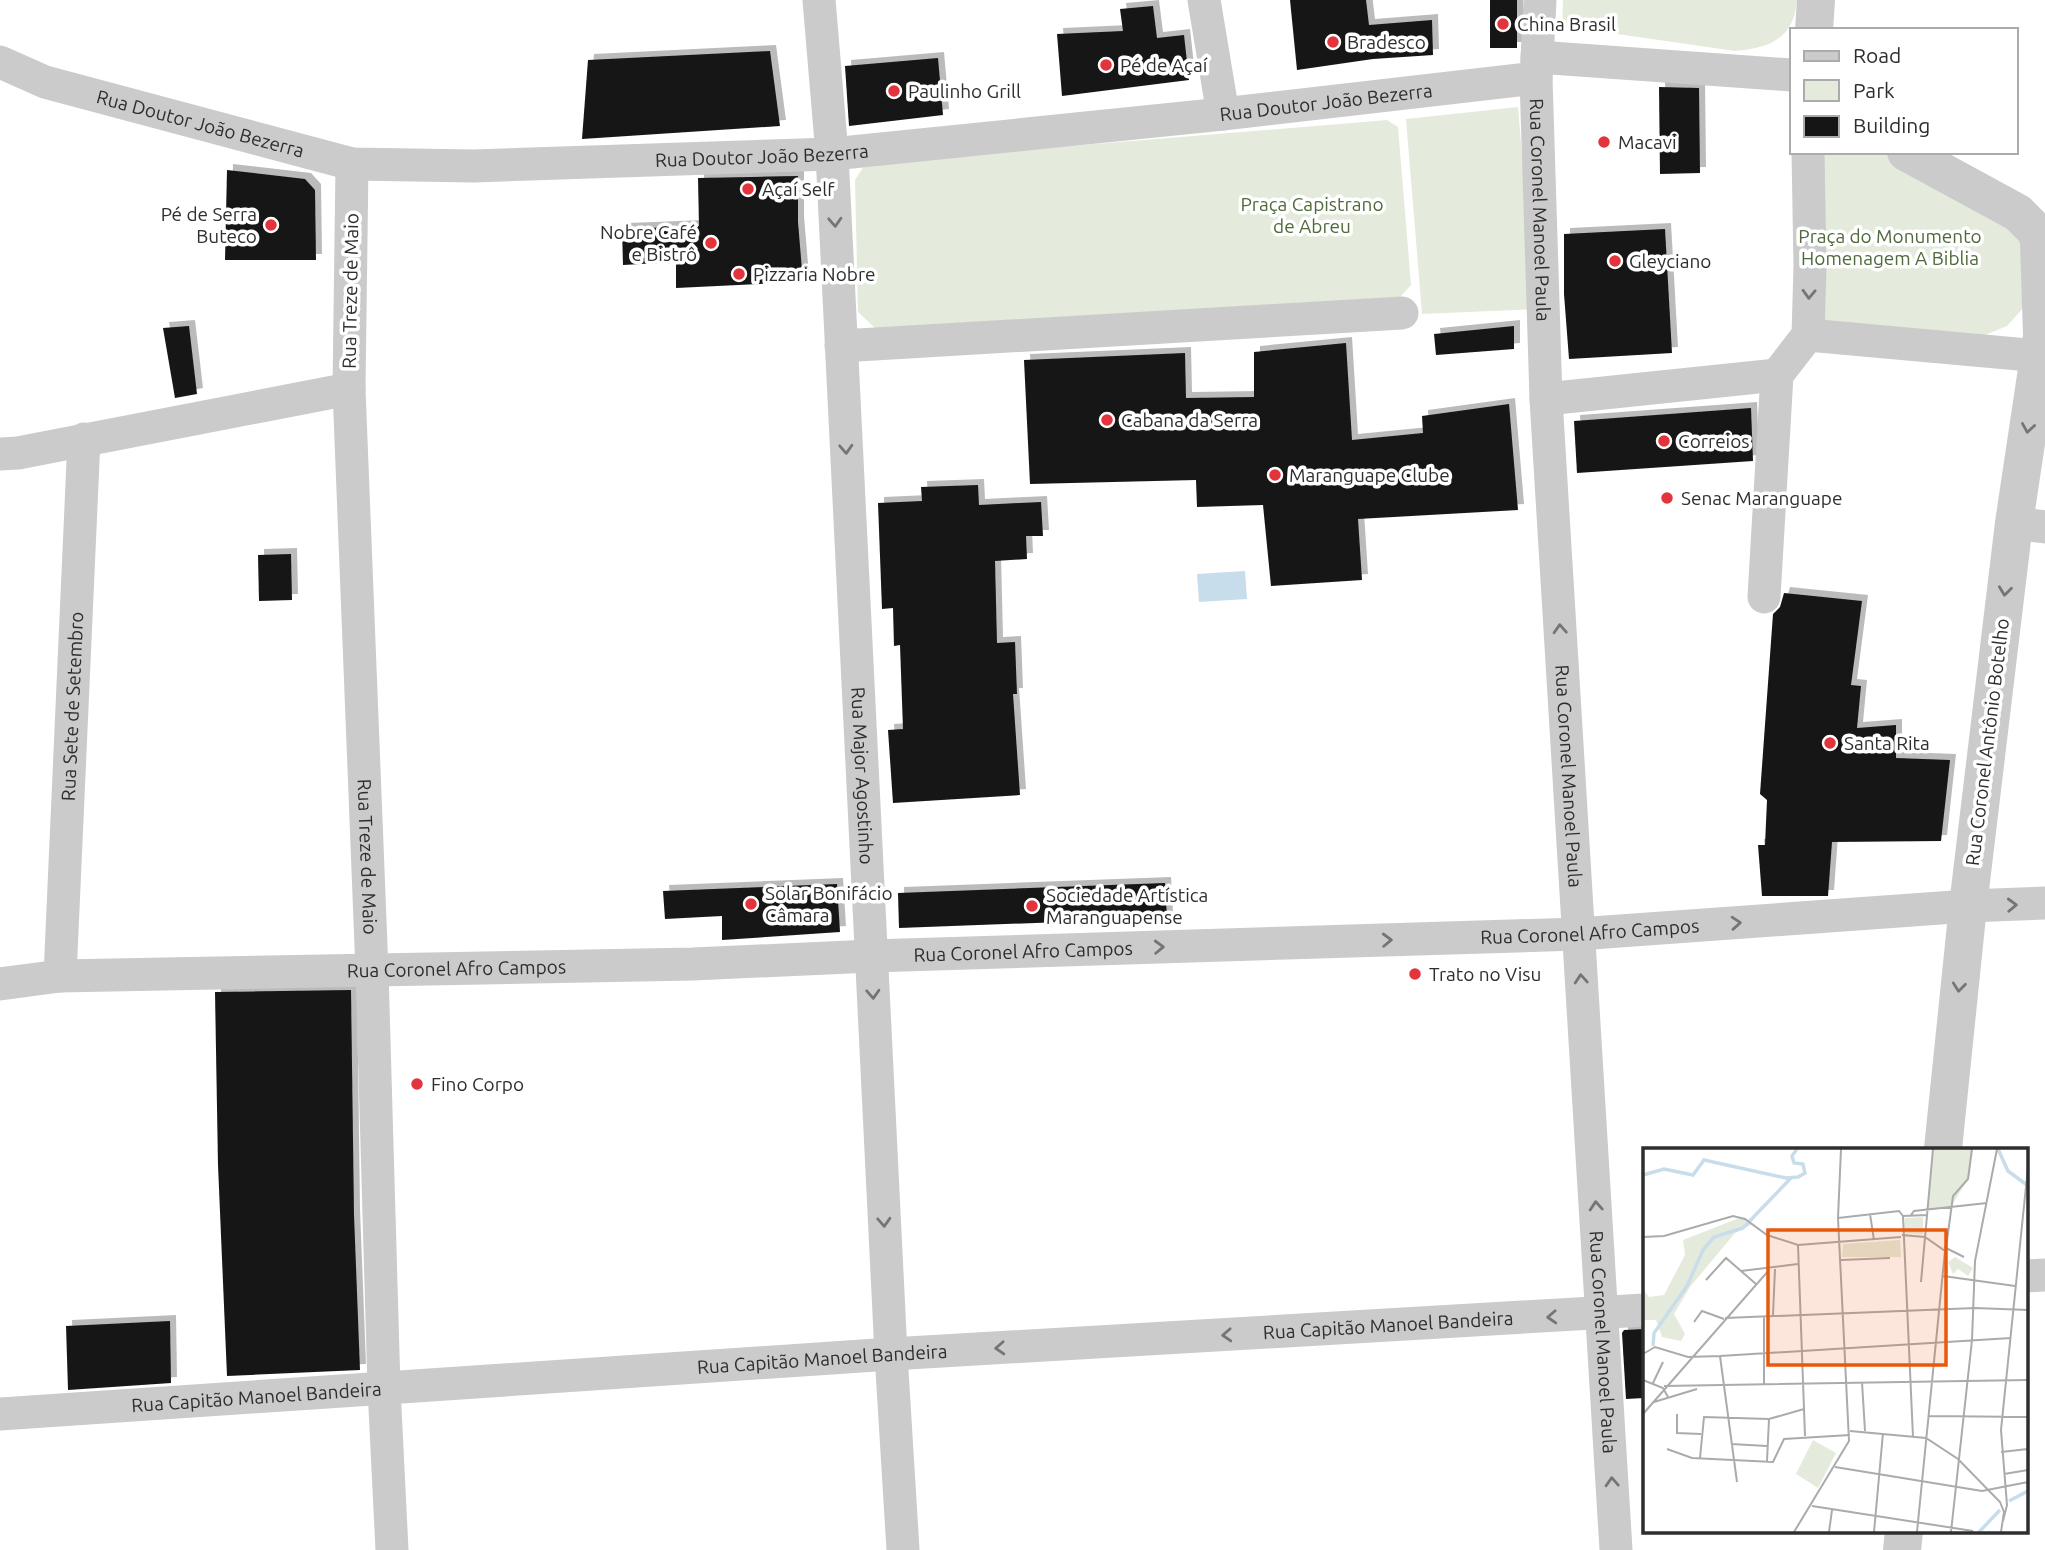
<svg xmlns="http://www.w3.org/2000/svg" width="2045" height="1550" font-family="Ubuntu,sans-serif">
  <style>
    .green { fill: #e4ebdc }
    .water { fill: #c8ddeb }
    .building { fill: #151515; filter: url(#shadow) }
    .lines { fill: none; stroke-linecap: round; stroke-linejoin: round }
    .minor { stroke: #cbcbcb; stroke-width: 33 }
    .tertiary { stroke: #cbcbcb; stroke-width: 38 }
    .oneway { stroke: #757575 }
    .poi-dot { fill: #e2343d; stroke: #fff; stroke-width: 2.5 }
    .labels { text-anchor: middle; stroke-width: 7; stroke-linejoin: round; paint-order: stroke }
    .poi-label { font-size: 19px; fill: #2e2e2e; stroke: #fff; text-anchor: start }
    .street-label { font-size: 19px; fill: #2e2e2e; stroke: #fff }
    .park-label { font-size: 19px; fill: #50693c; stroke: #fff }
    .inset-river { fill: none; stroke: #c8ddeb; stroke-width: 3.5 }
    .inset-road { fill: none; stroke: #ababab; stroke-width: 2 }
    .view { fill: #e8590c; fill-opacity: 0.15; stroke: #e8590c; stroke-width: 3.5 }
    .inset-edge { fill: none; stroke: #2e2e2e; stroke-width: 3.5 }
  </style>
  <defs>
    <filter id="shadow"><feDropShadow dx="6" dy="-6" stdDeviation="0" flood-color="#0004"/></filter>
  </defs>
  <rect width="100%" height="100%" fill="#fff"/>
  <g class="green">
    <path d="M 1563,0 L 1797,0 C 1794,39 1769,48 1735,51 L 1562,26 Z"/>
    <polygon points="1518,107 1535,309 1422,314 1406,119"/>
    <polygon points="1387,120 1398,127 1411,285 1400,297 875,328 858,312 855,180 866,163"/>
    <polygon points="1808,152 1880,152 2007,217 2030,252 2024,307 2007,326 1980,337 1808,319"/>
  </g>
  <polygon class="water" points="1245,571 1247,599 1199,602 1197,574"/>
  <g class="building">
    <polygon points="1290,0 1366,0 1369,25 1432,20 1433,55 1373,59 1297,70"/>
    <rect x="1490" y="0" width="27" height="48"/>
    <polygon points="1153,6 1157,38 1184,35 1189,80 1062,96 1057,34 1123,31 1120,9"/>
    <polygon points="770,51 780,126 582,139 588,60"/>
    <polygon points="938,58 943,115 849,126 845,66"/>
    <polygon points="1659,87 1699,88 1700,173 1660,174"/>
    <polygon points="227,170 305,179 315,190 316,260 225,260"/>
    <polygon points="798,176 798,222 803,282 676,288 676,262 623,265 622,229 699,226 698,178"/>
    <polygon points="1665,229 1672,353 1569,359 1564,294 1564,234"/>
    <polygon points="189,326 197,394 175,398 163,328"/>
    <polygon points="1514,326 1514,349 1436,355 1434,334"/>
    <polygon points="1346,343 1352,440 1423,433 1422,416 1509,404 1518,510 1358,519 1362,580 1271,586 1263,505 1197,507 1196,480 1030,484 1024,360 1185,353 1186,398 1254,397 1254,352"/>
    <polygon points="1751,408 1753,461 1577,473 1574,421"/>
    <polygon points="978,485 979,505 1041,502 1043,536 1026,536 1027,559 995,561 997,643 1015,642 1017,694 1013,694 1020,795 893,803 888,730 903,729 900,645 894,646 893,608 882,609 878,503 922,501 921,487"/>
    <polygon points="291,554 292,600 259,601 258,555"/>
    <polygon points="1784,593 1862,601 1851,685 1861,686 1857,728 1896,725 1896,758 1950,760 1941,841 1832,842 1828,896 1762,896 1758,845 1765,845 1767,800 1760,794 1773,614 1780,607"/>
    <polygon points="1165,883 1167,918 899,928 898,893"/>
    <polygon points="837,884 840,932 722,940 722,916 665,919 663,891"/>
    <polygon points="351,990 354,1215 360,1370 227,1376 218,1165 215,992"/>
    <polygon points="170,1321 171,1383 68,1390 66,1326"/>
    <polygon points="1644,1329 1644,1398 1626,1399 1622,1333 1624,1330"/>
  </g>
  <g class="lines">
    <g class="minor">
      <path id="s1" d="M 819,0 L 832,154 L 891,1354 L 903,1550"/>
      <polyline points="1204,0 1223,114"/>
      <path id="s2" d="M 1540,0 L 1536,78 L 1546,399 L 1616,1550"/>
      <polyline points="1537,57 1791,75"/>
      <path id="s3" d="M 0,62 L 45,82 L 352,164 L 474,166 L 832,154 L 1223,114 L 1536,78"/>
      <path id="s4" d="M 352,164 L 349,389 L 372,971 L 384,1388 L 392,1550"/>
      <polyline points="1808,335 2039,356"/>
      <polyline points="841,346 1402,313"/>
      <polyline points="1546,399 1777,375"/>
      <polyline points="0,454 18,453 349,389"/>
      <polyline points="2014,523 2045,527"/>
      <polyline points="1764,597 1777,375 1808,335 1810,266 1808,152"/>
      <path id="s5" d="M 60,976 L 84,439"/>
      <path id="s6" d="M 0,984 L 60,976 L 693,964 L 871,956 L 1578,934 L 1968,906 L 2045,903"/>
      <polyline points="2026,1276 2045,1275"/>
      <path id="s7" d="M 0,1414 L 891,1354 L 1644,1310"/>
    </g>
    <g class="tertiary">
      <polyline points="1814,30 1816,0"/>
      <polyline points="1906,152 2018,213 2036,231 2039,241 2042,336 2014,523 1968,906 1943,1149"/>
      <polyline points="1902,1550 1904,1531"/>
    </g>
  </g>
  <defs><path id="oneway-chevron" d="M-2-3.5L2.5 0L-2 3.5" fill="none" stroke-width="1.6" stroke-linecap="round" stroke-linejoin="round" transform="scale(1.75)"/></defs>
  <g class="oneway">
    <use href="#oneway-chevron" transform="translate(835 222) rotate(87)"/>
    <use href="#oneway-chevron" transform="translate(1809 294) rotate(92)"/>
    <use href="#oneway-chevron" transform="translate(2028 428) rotate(99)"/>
    <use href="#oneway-chevron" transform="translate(846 449) rotate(87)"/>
    <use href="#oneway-chevron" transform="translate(2005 591) rotate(97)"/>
    <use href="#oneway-chevron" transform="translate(1560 629) rotate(-93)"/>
    <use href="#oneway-chevron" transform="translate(2012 905) rotate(-2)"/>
    <use href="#oneway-chevron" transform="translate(1736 923) rotate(-4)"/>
    <use href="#oneway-chevron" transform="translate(1387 940) rotate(-2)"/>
    <use href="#oneway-chevron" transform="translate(1159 947) rotate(-2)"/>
    <use href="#oneway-chevron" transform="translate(1581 979) rotate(-94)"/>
    <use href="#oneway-chevron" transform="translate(1959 987) rotate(96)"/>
    <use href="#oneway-chevron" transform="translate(873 994) rotate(87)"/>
    <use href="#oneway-chevron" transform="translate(1596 1206) rotate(-94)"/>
    <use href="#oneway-chevron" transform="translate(884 1222) rotate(87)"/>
    <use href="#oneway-chevron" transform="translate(1552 1317) rotate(177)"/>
    <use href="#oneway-chevron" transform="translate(1227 1335) rotate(177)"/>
    <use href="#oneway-chevron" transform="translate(1000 1348) rotate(177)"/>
    <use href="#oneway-chevron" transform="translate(1612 1482) rotate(-93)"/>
  </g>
  <g class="poi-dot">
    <circle cx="1503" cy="24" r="7"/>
    <circle cx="1333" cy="42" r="7"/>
    <circle cx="1106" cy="65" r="7"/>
    <circle cx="894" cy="91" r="7"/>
    <circle cx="1604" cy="142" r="7"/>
    <circle cx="748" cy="189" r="7"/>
    <circle cx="271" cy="225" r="7"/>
    <circle cx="711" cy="243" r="7"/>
    <circle cx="1615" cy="261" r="7"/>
    <circle cx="739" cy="274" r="7"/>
    <circle cx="1107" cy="420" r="7"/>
    <circle cx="1664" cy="441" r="7"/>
    <circle cx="1275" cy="475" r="7"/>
    <circle cx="1667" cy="498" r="7"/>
    <circle cx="1830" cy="743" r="7"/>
    <circle cx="751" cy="904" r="7"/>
    <circle cx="1032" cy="906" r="7"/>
    <circle cx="1415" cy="974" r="7"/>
    <circle cx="417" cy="1084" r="7"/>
  </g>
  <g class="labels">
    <g class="poi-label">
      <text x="1517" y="31">China Brasil</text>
      <text x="1347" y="49">Bradesco</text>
      <text x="1120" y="72">Pé de Açaí</text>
      <text x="908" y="98">Paulinho Grill</text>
      <text x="1618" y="149">Macavi</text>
      <text x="762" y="196">Açaí Self</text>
      <text x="257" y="221" text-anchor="end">Pé de Serra<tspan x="257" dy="22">Buteco</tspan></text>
      <text x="697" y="239" text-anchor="end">Nobre Café<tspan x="697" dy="22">e Bistrô</tspan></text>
      <text x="1629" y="268">Gleyciano</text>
      <text x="753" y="281">Pizzaria Nobre</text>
      <text x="1121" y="427">Cabana da Serra</text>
      <text x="1678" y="448">Correios</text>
      <text x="1289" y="482">Maranguape Clube</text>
      <text x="1681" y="505">Senac Maranguape</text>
      <text x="1844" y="750">Santa Rita</text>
      <text x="765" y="900">Solar Bonifácio<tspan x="765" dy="22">Câmara</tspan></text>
      <text x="1046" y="902">Sociedade Artística<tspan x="1046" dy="22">Maranguapense</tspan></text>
      <text x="1429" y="981">Trato no Visu</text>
      <text x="431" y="1091">Fino Corpo</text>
    </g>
    <g class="street-label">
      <text dy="7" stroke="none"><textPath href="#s3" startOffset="1344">Rua Doutor João Bezerra</textPath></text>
      <text dy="7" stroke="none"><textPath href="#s3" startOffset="210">Rua Doutor João Bezerra</textPath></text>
      <text dy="7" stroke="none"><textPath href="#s3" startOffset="777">Rua Doutor João Bezerra</textPath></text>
      <text dy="7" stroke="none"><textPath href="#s2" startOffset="210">Rua Coronel Manoel Paula</textPath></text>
      <text transform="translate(350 291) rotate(-89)" y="7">Rua Treze de Maio</text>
      <text dy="7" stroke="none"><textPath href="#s5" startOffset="270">Rua Sete de Setembro</textPath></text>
      <text transform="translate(1987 742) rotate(-83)" y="7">Rua Coronel Antônio Botelho</text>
      <text dy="7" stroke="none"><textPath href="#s1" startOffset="777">Rua Major Agostinho</textPath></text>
      <text dy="7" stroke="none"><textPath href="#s2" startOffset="777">Rua Coronel Manoel Paula</textPath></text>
      <text dy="7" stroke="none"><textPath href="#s4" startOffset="693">Rua Treze de Maio</textPath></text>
      <text dy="7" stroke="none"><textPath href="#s6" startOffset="1591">Rua Coronel Afro Campos</textPath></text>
      <text dy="7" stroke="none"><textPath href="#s6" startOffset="1024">Rua Coronel Afro Campos</textPath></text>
      <text dy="7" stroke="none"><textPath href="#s6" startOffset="457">Rua Coronel Afro Campos</textPath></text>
      <text dy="7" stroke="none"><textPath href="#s7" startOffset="1391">Rua Capitão Manoel Bandeira</textPath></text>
      <text dy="7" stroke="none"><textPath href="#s2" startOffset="1344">Rua Coronel Manoel Paula</textPath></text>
      <text dy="7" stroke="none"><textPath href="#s7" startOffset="824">Rua Capitão Manoel Bandeira</textPath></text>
      <text dy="7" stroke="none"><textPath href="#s7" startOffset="257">Rua Capitão Manoel Bandeira</textPath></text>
    </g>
    <g class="park-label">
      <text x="1312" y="211">Praça Capistrano<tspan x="1312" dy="22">de Abreu</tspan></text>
      <text x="1890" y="243">Praça do Monumento<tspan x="1890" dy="22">Homenagem A Biblia</tspan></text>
    </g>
  </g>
  <g transform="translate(1643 1148)">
    <rect width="385" height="385" fill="#fff"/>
    <path d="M 290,1 L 329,1 L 327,27 L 308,59 L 285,62 ZM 99,69 L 110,76 L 92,85 L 47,139 L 31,166 L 42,186 L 38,193 L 19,189 L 13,172 L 0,172 L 0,141 L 6,149 L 21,147 L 42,107 L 40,92 ZM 262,70 L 280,69 L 280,86 L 261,85 ZM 257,92 L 258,109 L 199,109 L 200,96 ZM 312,109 L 330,120 L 325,128 L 315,121 L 310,126 L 305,114 ZM 170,292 L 193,305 L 175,340 L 153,326 Z" fill="#e4ebdc"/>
    <path class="inset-river" d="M 355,1 L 365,23 L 384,37M 0,27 L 21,21 L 50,27 L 61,12 L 143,30 L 155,29 L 162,25 L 160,16 L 151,15 L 149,8 L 154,1M 10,198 L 11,185 L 44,138 L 60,102 L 71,89 L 100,80 L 148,30M 366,353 L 385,343M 336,384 L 357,362"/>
    <path class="inset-road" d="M 227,66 L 231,92M 268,67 L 271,63 L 344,55M 260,68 L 270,289M 195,70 L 256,63 L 260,68 L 284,67M 259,87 L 282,89 L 302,103 L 274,384M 0,89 L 21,88 L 90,68 L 102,71 L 124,87 L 155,97 L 258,89M 155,97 L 162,288M 301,99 L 321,109M 303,100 L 310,48 L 325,31 L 329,1M 198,112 L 247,110M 98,123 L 155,116M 300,128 L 372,138M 63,132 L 83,110 L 113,136M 278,134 L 290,1M 130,167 L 132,121M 121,169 L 121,237M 82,170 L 332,160 L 385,162M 51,174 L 59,163 L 81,171M 0,206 L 12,199 L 45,209 L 77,208 L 368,190M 77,208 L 94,334M 0,232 L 20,240 L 25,249M 219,234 L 222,283M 10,235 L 20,214M 21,238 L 385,232M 11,254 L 54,241M 0,266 L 126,122M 34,266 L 34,285 L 58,286M 286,268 L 385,269M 207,283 L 283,290 L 315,311 L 357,354 L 361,364 L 358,384M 88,296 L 124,298M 24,301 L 49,310 L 130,314 L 141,291 L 207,287M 358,304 L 385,301M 57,310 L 61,269 L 126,271 L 161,261M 124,313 L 126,271M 192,319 L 339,343 L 385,334M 361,326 L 385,322M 169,358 L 330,383M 360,373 L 364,357 L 358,282 L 385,19M 151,384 L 206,293 L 195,70 L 198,1M 186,384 L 189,362M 231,384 L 240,285M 308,384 L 329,192 L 332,113 L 354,1"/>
    <path class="view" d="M 125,82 L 303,82 L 303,217 L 125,217 Z"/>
    <rect width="385" height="385" class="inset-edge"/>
  </g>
  <rect x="1790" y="28" width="228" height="126" fill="#ffffff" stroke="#ababab" stroke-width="2"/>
  <rect x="1804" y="51" width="35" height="10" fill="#cbcbcb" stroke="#ababab" stroke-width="2"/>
  <text x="1853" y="63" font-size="21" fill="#2e2e2e">Road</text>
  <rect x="1804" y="80" width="35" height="21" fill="#e4ebdc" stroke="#ababab" stroke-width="2"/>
  <text x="1853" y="98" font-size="21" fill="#2e2e2e">Park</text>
  <rect x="1804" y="116" width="35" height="21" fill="#151515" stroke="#ababab" stroke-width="2"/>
  <text x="1853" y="133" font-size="21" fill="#2e2e2e">Building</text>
</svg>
